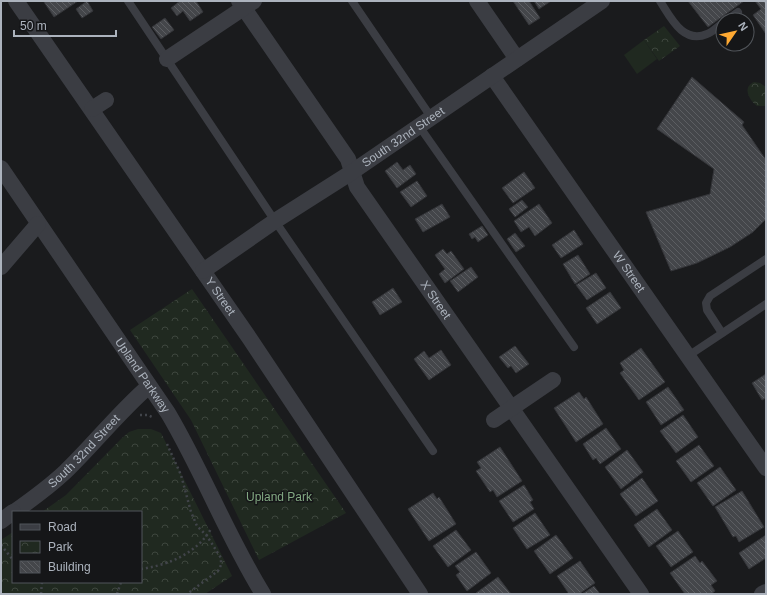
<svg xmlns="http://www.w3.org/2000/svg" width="767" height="595" font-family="Helvetica,sans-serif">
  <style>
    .grass { fill: #202920 }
    .park { fill: url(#park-crowns) }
    .building { fill: url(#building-back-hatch); stroke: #343539 }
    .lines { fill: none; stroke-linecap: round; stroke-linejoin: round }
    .path { stroke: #41444a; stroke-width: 2.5; stroke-dasharray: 2 3; stroke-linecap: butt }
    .lane { stroke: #3b3d43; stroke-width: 8 }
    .street { stroke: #3b3d43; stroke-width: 16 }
    .labels { text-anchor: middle; stroke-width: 3; stroke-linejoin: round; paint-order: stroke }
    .street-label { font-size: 12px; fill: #acb3bd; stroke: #151618 }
    .park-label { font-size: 12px; fill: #83a983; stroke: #151618 }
  </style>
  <defs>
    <pattern id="park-crowns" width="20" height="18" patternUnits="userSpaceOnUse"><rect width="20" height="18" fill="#202920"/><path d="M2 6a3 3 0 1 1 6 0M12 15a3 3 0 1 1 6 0" fill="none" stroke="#3e463e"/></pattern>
    <pattern id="building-back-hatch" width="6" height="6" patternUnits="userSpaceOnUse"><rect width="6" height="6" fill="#44464a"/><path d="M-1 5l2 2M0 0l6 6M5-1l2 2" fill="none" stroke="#5c5e62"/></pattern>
  </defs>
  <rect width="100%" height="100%" fill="#1a1b1d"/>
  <polygon class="grass" points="644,40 657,59 637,74 624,55"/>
  <g class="park">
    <polygon points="664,26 680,46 659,61 644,40"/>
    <path d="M 754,82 L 760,83 L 766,87 L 766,106 L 757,106 C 749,100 742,87 754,82 Z"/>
    <polygon points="192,289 346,513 259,560 191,420 130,330"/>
    <polygon points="138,429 151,429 161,433 232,576 205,594 1,594 1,540 13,532 13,582 141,582 141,512 42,512 66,495 122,438 129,432"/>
  </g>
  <g class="building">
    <polygon points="45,1 78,1 54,17 44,2"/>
    <polygon points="87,1 93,11 82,18 76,9"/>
    <polygon points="180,1 196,1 203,12 190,21 183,11 177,16 171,8"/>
    <polygon points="513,1 529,1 540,18 529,25"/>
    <polygon points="534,1 551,1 539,9"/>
    <polygon points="688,1 744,1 708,27"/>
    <polygon points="755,1 766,1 766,34 753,15 761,9"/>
    <polygon points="165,18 174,30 161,39 152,27"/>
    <polygon points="692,77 744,122 742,125 766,160 766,219 753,232 730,247 697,263 671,271 646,212 710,194 714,169 657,129"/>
    <polygon points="397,162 403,170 410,165 416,174 397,188 385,171"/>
    <polygon points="524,172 535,188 513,203 502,188"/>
    <polygon points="417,181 427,196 411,207 400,192"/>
    <polygon points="522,200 528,207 515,217 509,209"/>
    <polygon points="442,204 450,217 423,232 415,219"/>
    <polygon points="539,204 552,223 535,236 529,227 521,232 514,221"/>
    <polygon points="482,226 488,235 478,242 475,237 472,239 469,234"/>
    <polygon points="574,230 583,244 561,258 552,245"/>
    <polygon points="515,233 525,246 516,252 507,239"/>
    <polygon points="443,249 447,254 451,251 464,269 445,283 439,274 445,269 435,255"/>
    <polygon points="578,255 590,274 575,284 563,264"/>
    <polygon points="471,267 478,277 458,292 450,281"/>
    <polygon points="596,273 606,288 587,300 576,285"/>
    <polygon points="393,288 402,302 380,315 372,302"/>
    <polygon points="610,292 621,308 597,324 586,308"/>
    <polygon points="515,346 529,364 516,373 511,366 508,368 499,357"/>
    <polygon points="641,348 665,382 639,400 620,373 624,370 620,363"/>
    <polygon points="441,350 451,365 429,380 414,359 424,351 429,358"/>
    <polygon points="766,374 766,398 762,400 752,383"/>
    <polygon points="668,387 684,410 661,425 646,402"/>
    <polygon points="579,392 584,399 586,397 603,424 576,442 554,408"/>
    <polygon points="683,415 698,437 676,453 660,431"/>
    <polygon points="606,428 621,449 600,464 596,458 593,460 583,444"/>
    <polygon points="699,445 714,466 691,482 676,461"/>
    <polygon points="500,447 522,481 497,497 493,490 490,492 476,471 481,468 477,462"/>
    <polygon points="627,450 643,472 621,489 605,467"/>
    <polygon points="720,467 736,490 713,506 697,483"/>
    <polygon points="642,478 658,501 636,516 620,494"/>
    <polygon points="524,485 533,500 530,502 534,509 513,522 499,501"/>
    <polygon points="742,491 764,527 739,542 736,536 733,537 715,507"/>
    <polygon points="433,493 437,499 439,497 456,524 429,541 408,509"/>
    <polygon points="657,509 672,530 649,547 634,525"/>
    <polygon points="535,513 550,535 527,549 513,528"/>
    <polygon points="456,530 471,550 448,567 433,546"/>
    <polygon points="678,531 693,552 671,567 656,546"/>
    <polygon points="556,535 573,558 550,574 534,551"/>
    <polygon points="766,535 766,558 749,569 739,553"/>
    <polygon points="476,552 491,573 467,591 456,575 460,572 455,566"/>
    <polygon points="695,556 700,563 702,561 717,581 711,585 715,591 711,594 685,594 670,573"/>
    <polygon points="580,561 595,583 579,594 569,594 557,576"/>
    <polygon points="498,577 511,594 477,594 476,593"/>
    <polygon points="594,586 600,594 582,594"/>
  </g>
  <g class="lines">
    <g class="path">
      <polyline points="140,415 148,415 152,417"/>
      <polyline points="167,444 181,475 191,512 197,526 207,536 221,558 221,565 218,571 187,594"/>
      <polyline points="1,545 13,560"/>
      <path d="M 141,569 C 168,565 196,554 211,529"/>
      <polyline points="41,594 42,582"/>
      <polyline points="117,594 121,582"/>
    </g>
    <g class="lane">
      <polyline points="128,1 275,221 433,451"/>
      <polyline points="352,1 431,117"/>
      <path d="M 660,1 C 671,18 683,44 707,34 C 713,32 718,26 723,23"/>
      <polyline points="727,20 738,12"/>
      <polyline points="419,126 574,347"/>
      <polyline points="722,333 707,310 706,303 710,296 766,259"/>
      <polyline points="688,356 766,304"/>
    </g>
    <g class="street">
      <path id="s1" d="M 16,1 L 250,339 L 420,594"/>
      <path id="s2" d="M 239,1 L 348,159 L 357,187 L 641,594"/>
      <polyline points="477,1 517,59"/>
      <polyline points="167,59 254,1"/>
      <path id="s3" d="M 492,76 L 766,468"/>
      <polyline points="92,109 106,100"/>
      <path id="s4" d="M 1,168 L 168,413 C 203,472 227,536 263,594"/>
      <polyline points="1,267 38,224"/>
      <path id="s5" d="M 203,271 L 275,221 L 352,172 L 602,1"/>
      <polyline points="494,420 553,380"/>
      <path id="s6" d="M 14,512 C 31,500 49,487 65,472 C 94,444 119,412 149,386"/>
      <polyline points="1,521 13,512"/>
      <polyline points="762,594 766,592"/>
    </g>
  </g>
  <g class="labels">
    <g class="street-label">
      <text dy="4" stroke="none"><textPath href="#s5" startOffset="241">South 32nd Street</textPath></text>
      <text dy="4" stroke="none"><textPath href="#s3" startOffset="239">W Street</textPath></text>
      <text dy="4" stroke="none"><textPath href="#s1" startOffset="359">Y Street</textPath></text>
      <text dy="4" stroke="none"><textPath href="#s2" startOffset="359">X Street</textPath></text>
      <text dy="4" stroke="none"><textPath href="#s4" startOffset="251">Upland Parkway</textPath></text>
      <text dy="4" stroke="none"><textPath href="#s6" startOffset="93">South 32nd Street</textPath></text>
    </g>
    <g class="park-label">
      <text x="279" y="501">Upland Park</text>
    </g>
  </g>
  <rect width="767" height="595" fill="none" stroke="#acb3bd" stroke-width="4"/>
  <rect x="12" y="511" width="130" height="72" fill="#151618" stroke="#51555a"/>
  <rect x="20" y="524" width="20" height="6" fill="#3b3d43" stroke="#51555a"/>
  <text x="48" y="531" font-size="12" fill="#acb3bd">Road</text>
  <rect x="20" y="541" width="20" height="12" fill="url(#park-crowns)" stroke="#51555a"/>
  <text x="48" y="551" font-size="12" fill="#acb3bd">Park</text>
  <rect x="20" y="561" width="20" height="12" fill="url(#building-back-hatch)" stroke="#51555a"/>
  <text x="48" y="571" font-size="12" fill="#acb3bd">Building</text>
  <g transform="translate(735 32) rotate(56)"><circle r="19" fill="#151618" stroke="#51555a"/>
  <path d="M0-3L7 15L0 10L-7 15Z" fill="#fea932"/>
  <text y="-6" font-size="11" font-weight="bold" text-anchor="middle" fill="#acb3bd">N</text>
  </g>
  <path d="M14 30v6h102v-6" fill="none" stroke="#acb3bd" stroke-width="2"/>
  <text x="20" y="30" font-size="12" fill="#acb3bd" stroke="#151618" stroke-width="3" paint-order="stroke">50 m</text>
</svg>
